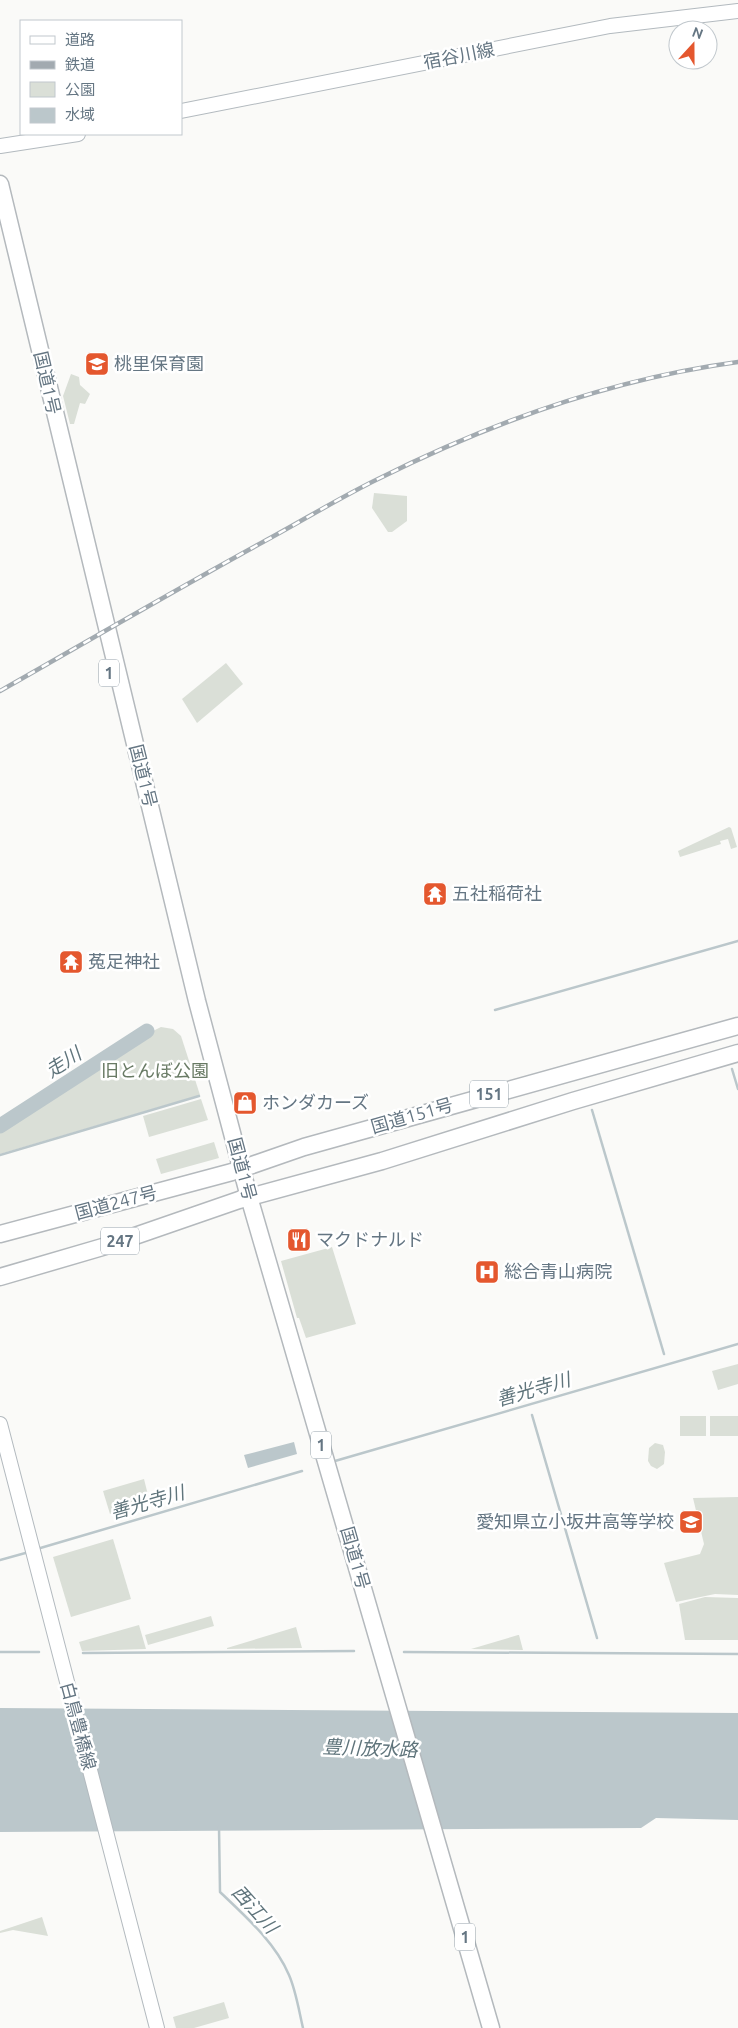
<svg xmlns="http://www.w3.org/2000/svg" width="738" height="2028" font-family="Ubuntu,'Noto Sans JP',sans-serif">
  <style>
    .green { fill: #dadfd7 }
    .water { fill: #bbc7cb }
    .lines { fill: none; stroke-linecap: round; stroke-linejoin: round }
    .stream { stroke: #bbc7cb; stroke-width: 2.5 }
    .river { stroke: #bbc7cb; stroke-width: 15 }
    .secondary-casing { stroke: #b3babf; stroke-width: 16 }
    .trunk-casing { stroke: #b4b9bd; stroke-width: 19 }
    .secondary { stroke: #fff; stroke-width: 14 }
    .trunk { stroke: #fff; stroke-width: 16 }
    .rail-casing { stroke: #a2aab0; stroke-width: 4.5 }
    .rail { stroke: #fff; stroke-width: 2.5; stroke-dasharray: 8; stroke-linecap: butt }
    .labels { text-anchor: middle; stroke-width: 5; stroke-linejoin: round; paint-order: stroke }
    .shield { fill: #fff; stroke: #939fa8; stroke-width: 1 }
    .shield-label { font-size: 16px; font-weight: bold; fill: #657683 }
    .street-label { font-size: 18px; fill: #657683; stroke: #fff }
    .poi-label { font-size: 18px; fill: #657683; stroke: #fff; text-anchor: start }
    .park-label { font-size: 18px; fill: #687a64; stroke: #fff }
    .water-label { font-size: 19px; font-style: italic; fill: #60757c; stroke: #fff }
  </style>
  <rect width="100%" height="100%" fill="#fafaf8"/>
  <g class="green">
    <polygon points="71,374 79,377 80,385 90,394 85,404 80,403 74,424 70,424 63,396"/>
    <polygon points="374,493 407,496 407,521 392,532 388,532 372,508"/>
    <polygon points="226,663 243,684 197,723 182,699"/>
    <polygon points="729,827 731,828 737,847 731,849 728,839 720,841 721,844 680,857 678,851"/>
    <polygon points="161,1027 173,1029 181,1036 200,1095 0,1154 0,1129 149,1033"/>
    <polygon points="201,1099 208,1120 149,1137 143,1116"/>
    <polygon points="214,1142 219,1158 161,1174 156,1159"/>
    <polygon points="332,1247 356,1324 306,1338 299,1318 297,1318 281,1261"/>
    <polygon points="738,1364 738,1384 718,1390 712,1371"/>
    <rect x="680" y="1416" width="26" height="20"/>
    <rect x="710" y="1416" width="28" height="20"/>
    <polygon points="655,1443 663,1445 665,1452 664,1464 657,1469 651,1466 648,1461 649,1448"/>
    <polygon points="144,1479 150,1503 110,1514 103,1491"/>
    <polygon points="738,1497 738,1595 715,1594 676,1602 664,1563 700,1554 704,1544 693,1498"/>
    <polygon points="113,1539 131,1599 71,1617 53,1557"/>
    <polygon points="705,1597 738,1598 738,1640 685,1640 679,1604"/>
    <polygon points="211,1616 214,1626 148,1645 145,1635"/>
    <polygon points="139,1625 146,1649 82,1651 79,1642"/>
    <polygon points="296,1627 302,1648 227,1649 227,1648"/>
    <polygon points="519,1635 523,1650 471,1649 518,1635"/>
    <polygon points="42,1917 48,1936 13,1930 0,1933 0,1931"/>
    <polygon points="224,2002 229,2018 194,2028 176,2028 173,2017"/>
  </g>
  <g class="water">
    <polygon points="294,1442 297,1454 248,1468 244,1455"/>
    <polygon points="0,1708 738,1713 738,1820 656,1818 641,1828 0,1832"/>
  </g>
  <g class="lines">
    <g class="stream">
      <polyline points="495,1010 738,941"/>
      <polyline points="732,1069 738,1089"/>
      <polyline points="592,1110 664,1354"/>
      <polyline points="0,1155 199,1096"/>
      <polyline points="532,1415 597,1638"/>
      <polyline points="335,1461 738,1344"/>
      <polyline points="37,1549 302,1471"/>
      <polyline points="0,1560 29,1552"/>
      <polyline points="0,1652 39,1652"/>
      <polyline points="404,1652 738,1654"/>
      <polyline points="83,1653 354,1651"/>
      <path d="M 219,1827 L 220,1892 C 245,1916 275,1942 289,1975 C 296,1991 299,2011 303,2028"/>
    </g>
    <polyline class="river" points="0,1126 147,1031"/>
    <defs>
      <g id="secondary">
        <polyline points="181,111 610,26 738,11"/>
        <polyline points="0,146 78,134"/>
        <polyline points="0,1424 157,2028"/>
      </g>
      <g id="trunk">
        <polyline points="0,184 197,1001 249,1197 491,2028"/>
        <polyline points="0,1234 232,1172 304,1147 738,1026"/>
        <polyline points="0,1277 106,1246 239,1200 382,1161 573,1101 738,1053"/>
      </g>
    </defs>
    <use href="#secondary" class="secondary-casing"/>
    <use href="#trunk" class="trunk-casing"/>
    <use href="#secondary" class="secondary"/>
    <use href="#trunk" class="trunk"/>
    <defs>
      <path id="rail" d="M 0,691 C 88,641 175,590 263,542 C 302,521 339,498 378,479 C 492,422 611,379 738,362"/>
    </defs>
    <use href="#rail" class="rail-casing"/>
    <use href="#rail" class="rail"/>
  </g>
  <defs>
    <symbol id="school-square" viewBox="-11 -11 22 22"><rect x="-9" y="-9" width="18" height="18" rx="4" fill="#e4572e" stroke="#fff"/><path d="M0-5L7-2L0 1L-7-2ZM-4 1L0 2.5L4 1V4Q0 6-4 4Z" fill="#fff"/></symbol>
    <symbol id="temple-square" viewBox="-11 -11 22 22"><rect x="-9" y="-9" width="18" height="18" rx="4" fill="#e4572e" stroke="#fff"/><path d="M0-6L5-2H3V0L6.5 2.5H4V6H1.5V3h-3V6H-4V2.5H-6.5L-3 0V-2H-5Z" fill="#fff"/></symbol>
    <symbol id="shop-square" viewBox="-11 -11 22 22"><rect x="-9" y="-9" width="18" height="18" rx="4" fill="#e4572e" stroke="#fff"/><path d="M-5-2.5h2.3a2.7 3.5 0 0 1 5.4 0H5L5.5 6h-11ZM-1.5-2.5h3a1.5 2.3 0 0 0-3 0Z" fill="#fff"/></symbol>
    <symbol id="restaurant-square" viewBox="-11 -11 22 22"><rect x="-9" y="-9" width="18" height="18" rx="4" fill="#e4572e" stroke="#fff"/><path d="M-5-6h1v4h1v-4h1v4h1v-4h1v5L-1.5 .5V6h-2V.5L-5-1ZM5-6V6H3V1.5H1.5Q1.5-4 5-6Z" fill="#fff"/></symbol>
    <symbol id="hospital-square" viewBox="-11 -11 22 22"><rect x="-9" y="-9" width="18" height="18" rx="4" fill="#e4572e" stroke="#fff"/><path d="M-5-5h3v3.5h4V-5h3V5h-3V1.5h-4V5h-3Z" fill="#fff"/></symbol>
  </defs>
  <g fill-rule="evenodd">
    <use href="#school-square" x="83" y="350" width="28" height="28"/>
    <use href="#temple-square" x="421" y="880" width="28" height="28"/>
    <use href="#temple-square" x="57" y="948" width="28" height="28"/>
    <use href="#shop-square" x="231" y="1089" width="28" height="28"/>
    <use href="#restaurant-square" x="285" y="1226" width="28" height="28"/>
    <use href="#hospital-square" x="473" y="1258" width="28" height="28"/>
    <use href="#school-square" x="677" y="1508" width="28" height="28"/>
  </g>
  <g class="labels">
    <g class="shield">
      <rect x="99" y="659.5" width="20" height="27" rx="4"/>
      <rect x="470" y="1080.5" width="38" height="27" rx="4"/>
      <rect x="101" y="1227.5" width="38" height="27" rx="4"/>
      <rect x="311" y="1431.5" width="20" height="27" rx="4"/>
      <rect x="455" y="1923.5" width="20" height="27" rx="4"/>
    </g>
    <g class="shield-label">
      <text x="109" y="679">1</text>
      <text x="489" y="1100">151</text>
      <text x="120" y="1247">247</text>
      <text x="321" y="1451">1</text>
      <text x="465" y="1943">1</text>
    </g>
    <g class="street-label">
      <text transform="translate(459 56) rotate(-11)" y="6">宿谷川線</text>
      <text transform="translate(47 383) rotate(77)" y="6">国道1号</text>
      <text transform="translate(143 776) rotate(76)" y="6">国道1号</text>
      <text transform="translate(412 1116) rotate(-16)" y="6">国道151号</text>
      <text transform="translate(242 1169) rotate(75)" y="6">国道1号</text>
      <text transform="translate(116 1203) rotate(-15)" y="6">国道247号</text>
      <text transform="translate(355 1558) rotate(74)" y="6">国道1号</text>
      <text transform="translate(78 1726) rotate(75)" y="6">白鳥豊橋線</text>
    </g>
    <g class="poi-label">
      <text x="114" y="370">桃里保育園</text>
      <text x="452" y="900">五社稲荷社</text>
      <text x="88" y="968">菟足神社</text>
      <text x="262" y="1109">ホンダカーズ</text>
      <text x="316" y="1246">マクドナルド</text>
      <text x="504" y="1278">総合青山病院</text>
      <text x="674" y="1528" text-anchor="end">愛知県立小坂井高等学校</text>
    </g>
    <g class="park-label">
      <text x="155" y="1077">旧とんぼ公園</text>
    </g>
    <g class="water-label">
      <text transform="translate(63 1062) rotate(-33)" y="7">走川</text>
      <text transform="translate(533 1389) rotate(-16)" y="7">善光寺川</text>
      <text transform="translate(147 1502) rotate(-16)" y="7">善光寺川</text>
      <text transform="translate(370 1748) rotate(2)" y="7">豊川放水路</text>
      <text transform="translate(255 1909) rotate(48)" y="7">西江川</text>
    </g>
  </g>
  <rect x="20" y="20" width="162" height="115" fill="#ffffff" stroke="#c1c8cd"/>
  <rect x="30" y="36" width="25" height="8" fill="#ffffff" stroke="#c1c8cd"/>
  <text x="65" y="45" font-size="15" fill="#657683">道路</text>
  <rect x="30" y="61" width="25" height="8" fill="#a2aab0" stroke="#c1c8cd"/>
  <text x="65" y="70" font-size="15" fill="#657683">鉄道</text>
  <rect x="30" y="82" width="25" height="15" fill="#dadfd7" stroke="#c1c8cd"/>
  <text x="65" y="95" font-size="15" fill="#657683">公園</text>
  <rect x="30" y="108" width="25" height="15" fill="#bbc7cb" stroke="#c1c8cd"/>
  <text x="65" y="120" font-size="15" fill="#657683">水域</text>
  <g transform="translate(693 45) rotate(21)"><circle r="24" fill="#ffffff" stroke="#c1c8cd"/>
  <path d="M0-4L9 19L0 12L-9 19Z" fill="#e4572e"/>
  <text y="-8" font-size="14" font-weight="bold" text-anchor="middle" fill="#657683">N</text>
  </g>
</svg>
